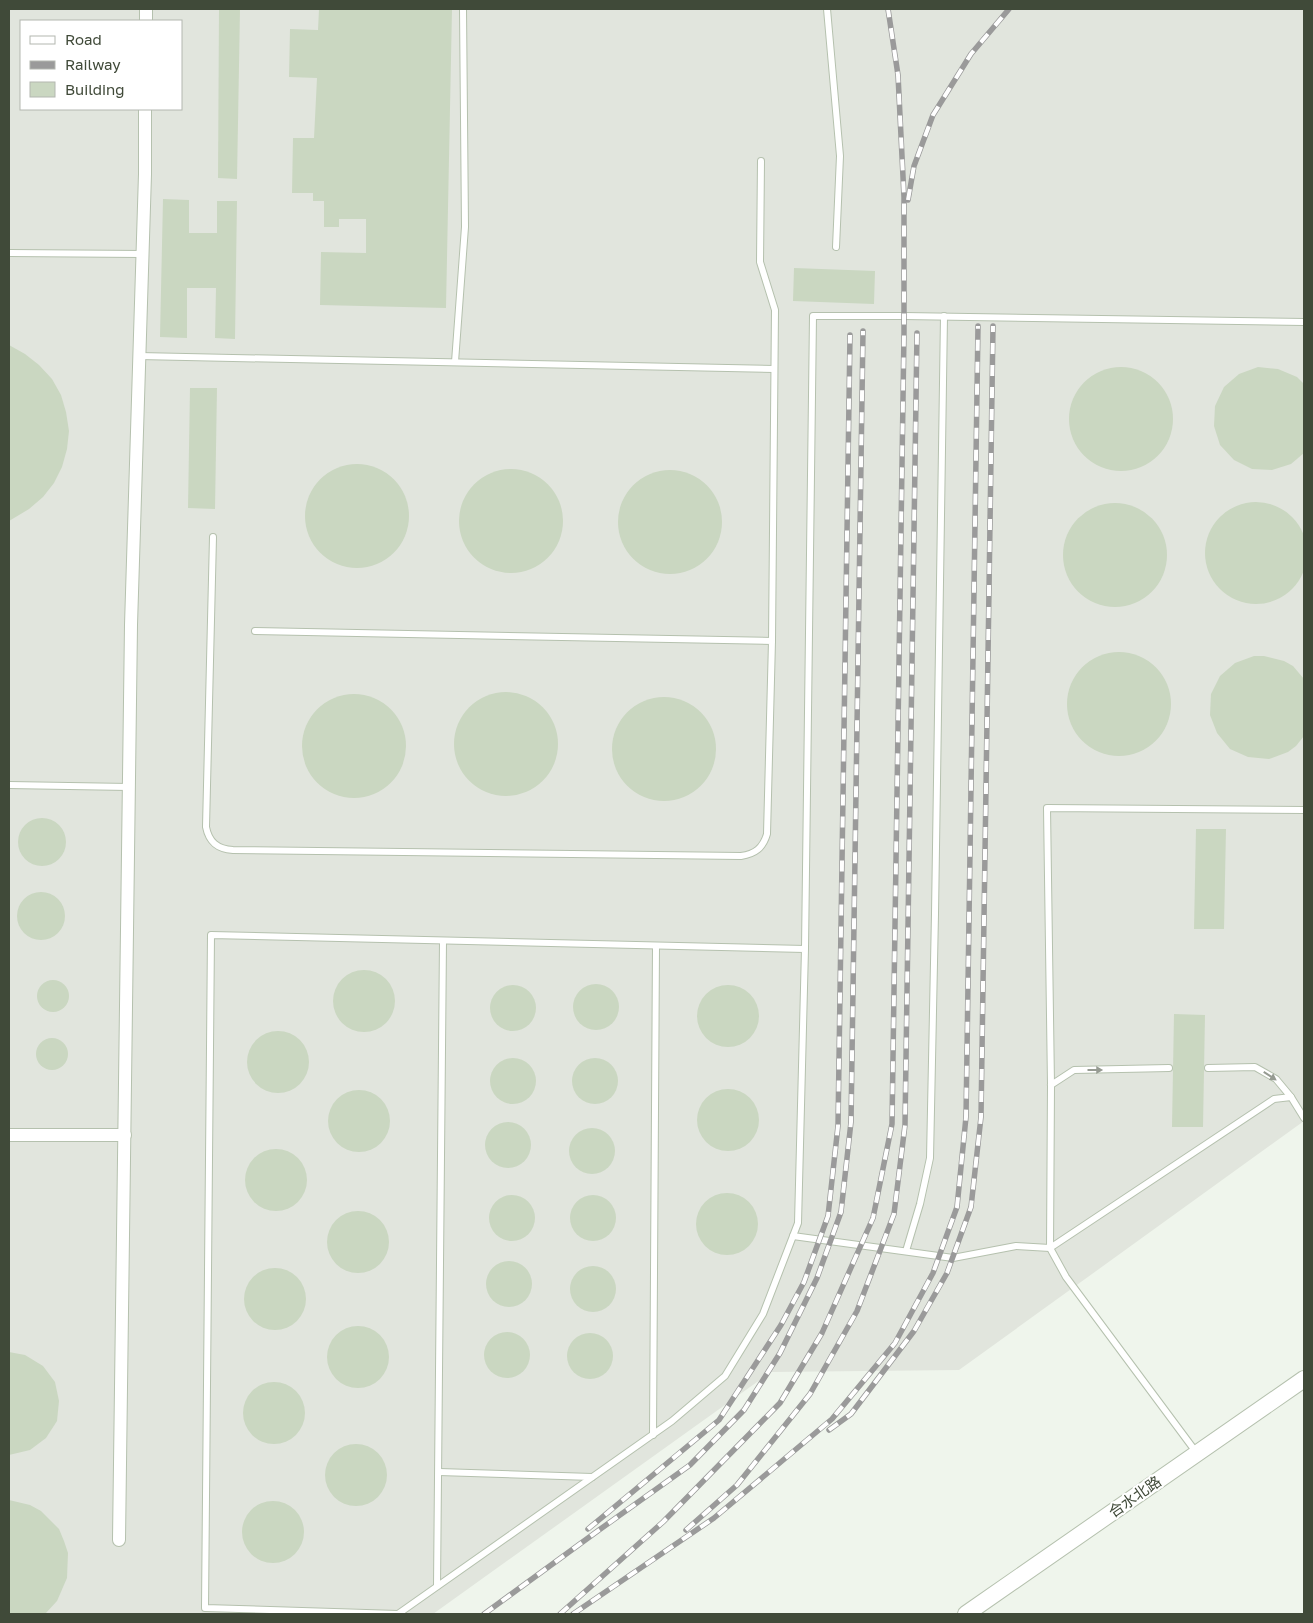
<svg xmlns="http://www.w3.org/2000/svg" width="1313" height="1623" font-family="'Golos Text','Noto Sans SC',sans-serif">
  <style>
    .industrial { fill: #e1e5dd; fill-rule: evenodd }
    .building { fill: #cad7c1 }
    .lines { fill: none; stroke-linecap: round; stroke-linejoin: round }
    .service-casing { stroke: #b5c1ae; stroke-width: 8 }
    .minor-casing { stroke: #b5c1ae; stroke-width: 14 }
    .tertiary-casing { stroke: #b5c1ae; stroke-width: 18 }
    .service { stroke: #fff; stroke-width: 6 }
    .minor { stroke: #fff; stroke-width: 12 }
    .tertiary { stroke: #fff; stroke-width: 16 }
    .rail-casing { stroke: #9a9a9a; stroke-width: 5.5 }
    .rail { stroke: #fff; stroke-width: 4; stroke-dasharray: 11; stroke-linecap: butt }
    .oneway { fill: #969b92 }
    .labels { text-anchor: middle; stroke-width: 4; stroke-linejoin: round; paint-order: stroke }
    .street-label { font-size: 15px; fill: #404a39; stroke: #fff }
  </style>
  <rect width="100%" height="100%" fill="#eff5ec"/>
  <path class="industrial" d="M 9,9 L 1304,9 L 1304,1121 L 959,1370 L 771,1372 L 433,1614 L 9,1614 ZM 21,21 L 181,21 L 181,109 L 21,109 Z"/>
  <g class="building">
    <polygon points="219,9 240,9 237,179 218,178"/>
    <polygon points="319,9 452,9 446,308 320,305 321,252 366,253 366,219 339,219 339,227 324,227 324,201 313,201 313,193 292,193 293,138 314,138 317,78 289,77 290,29 318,30"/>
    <polygon points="163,199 189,200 189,233 217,233 217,201 237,201 235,339 215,338 216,288 187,288 187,338 160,337"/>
    <polygon points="794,268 875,271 874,304 793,301"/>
    <polygon points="9,345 25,354 39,365 52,379 61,395 66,412 69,431 67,449 62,467 54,483 43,497 29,509 9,521"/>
    <polygon points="1258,367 1278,369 1297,377 1304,384 1304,453 1291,464 1272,470 1252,469 1234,460 1220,445 1214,426 1215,406 1224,387 1239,374"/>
    <circle cx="1121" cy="419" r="52"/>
    <polygon points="190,388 217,388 215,509 188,508"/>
    <circle cx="357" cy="516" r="52"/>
    <circle cx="511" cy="521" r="52"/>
    <circle cx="670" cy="522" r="52"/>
    <circle cx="1256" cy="553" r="51"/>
    <circle cx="1115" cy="555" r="52"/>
    <circle cx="1119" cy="704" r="52"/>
    <polygon points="1254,656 1264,656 1284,661 1293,666 1304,679 1304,736 1296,746 1288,752 1269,759 1248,757 1230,749 1217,733 1210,715 1211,694 1220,676 1235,663"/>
    <circle cx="506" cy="744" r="52"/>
    <circle cx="354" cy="746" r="52"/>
    <circle cx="664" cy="749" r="52"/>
    <circle cx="42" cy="842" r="24"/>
    <polygon points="1196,829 1226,829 1224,929 1194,929"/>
    <circle cx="41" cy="916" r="24"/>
    <circle cx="364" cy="1001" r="31"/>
    <circle cx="53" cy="996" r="16"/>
    <circle cx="596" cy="1007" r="23"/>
    <circle cx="728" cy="1016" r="31"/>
    <circle cx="513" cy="1008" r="23"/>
    <polygon points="1174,1014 1205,1015 1203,1127 1172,1127"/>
    <circle cx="278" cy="1062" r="31"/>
    <circle cx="52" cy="1054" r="16"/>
    <circle cx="513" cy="1081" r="23"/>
    <circle cx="595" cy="1081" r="23"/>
    <circle cx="728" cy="1120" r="31"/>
    <circle cx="359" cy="1121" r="31"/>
    <circle cx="508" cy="1145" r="23"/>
    <circle cx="592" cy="1151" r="23"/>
    <circle cx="276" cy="1180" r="31"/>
    <circle cx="727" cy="1224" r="31"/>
    <circle cx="593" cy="1218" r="23"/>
    <circle cx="512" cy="1218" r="23"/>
    <circle cx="358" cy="1242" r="31"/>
    <circle cx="509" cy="1284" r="23"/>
    <circle cx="593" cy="1289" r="23"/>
    <circle cx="275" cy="1299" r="31"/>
    <circle cx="358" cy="1357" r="31"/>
    <circle cx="507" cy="1355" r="23"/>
    <circle cx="590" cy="1356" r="23"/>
    <polygon points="9,1352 25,1355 43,1366 55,1382 59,1401 57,1421 46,1438 30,1450 9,1455"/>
    <circle cx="274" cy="1413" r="31"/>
    <circle cx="356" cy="1475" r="31"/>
    <polygon points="9,1500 30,1505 41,1511 59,1529 64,1541 68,1553 67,1578 57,1601 45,1614 9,1614"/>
    <circle cx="273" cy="1532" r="31"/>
  </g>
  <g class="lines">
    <defs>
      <g id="service">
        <polyline points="827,9 840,156 836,247"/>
        <polyline points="761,161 760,262 775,310 772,641"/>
        <polyline points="9,253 142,254"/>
        <polyline points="139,356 774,369"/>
        <polyline points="455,362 465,227 463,9"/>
        <path d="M 213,537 L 206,827 C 209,842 217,849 233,850 L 741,856 C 755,854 763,848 767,834 L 772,641 L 255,631"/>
        <polyline points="9,785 129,787"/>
        <polyline points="805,949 211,935 205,1608 398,1614 672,1421 725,1376 763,1314 798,1223 805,949 813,316 904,316 1304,322"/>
        <polyline points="1208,1068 1255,1067 1276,1079 1291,1097"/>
        <polyline points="1051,1085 1074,1070 1169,1068"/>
        <polyline points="793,1236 953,1258 1016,1246 1050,1248 1274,1099 1291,1097 1304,1118"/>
        <polyline points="906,1251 920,1204 930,1158 935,914 944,316"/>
        <polyline points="653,1435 656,946"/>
        <polyline points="1196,1452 1066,1277 1050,1248 1051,1085 1047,808 1304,810"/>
        <polyline points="439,1472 592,1477"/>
        <polyline points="437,1586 443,941"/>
      </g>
      <g id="minor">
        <polyline points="146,21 146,9"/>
        <polyline points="9,1135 125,1135"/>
        <polyline points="119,1540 131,625 145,174 145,109"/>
      </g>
      <polyline id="tertiary" points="966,1614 1304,1379"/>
    </defs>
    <use href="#service" class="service-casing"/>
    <use href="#minor" class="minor-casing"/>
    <use href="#tertiary" class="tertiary-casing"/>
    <use href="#service" class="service"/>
    <use href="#minor" class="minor"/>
    <use href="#tertiary" class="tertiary"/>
    <defs>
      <g id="rail">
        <polyline points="908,200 914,166 933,115 971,54 1009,9"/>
        <polyline points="829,1430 851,1414 914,1331 947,1273 971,1207 981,1117 993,326"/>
        <polyline points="588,1529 719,1420 781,1325 804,1282 828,1216 838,1126 850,335"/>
        <polyline points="686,1530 737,1485 810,1394 857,1311 894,1214 905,1125 917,333"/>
        <polyline points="484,1614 599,1530 690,1465 744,1410 780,1353 817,1278 841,1212 851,1122 863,331"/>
        <polyline points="560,1614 663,1522 780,1403 822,1333 873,1218 892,1124 904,333 904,197 898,75 888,9"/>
        <polyline points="573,1614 714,1518 832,1419 895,1343 933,1273 957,1207 966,1117 978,326"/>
      </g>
    </defs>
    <use href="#rail" class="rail-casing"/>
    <use href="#rail" class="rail"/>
  </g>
  <defs><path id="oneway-solid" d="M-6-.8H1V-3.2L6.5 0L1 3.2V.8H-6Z" transform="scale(1.25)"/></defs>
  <g class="oneway">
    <use href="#oneway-solid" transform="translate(1095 1070)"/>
    <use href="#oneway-solid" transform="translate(1270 1076) rotate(33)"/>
  </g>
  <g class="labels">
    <g class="street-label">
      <text transform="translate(1135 1497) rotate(-35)" y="5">合水北路</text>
    </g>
  </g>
  <rect width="1313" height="1623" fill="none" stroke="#404a39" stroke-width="20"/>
  <rect x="20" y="20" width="162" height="90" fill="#ffffff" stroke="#b3b7b0"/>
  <rect x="30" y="36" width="25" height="8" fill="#ffffff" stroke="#b3b7b0"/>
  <text x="65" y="45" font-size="15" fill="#404a39">Road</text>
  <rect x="30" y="61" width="25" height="8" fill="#9a9a9a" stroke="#b3b7b0"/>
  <text x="65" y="70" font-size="15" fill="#404a39">Railway</text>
  <rect x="30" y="82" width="25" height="15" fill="#cad7c1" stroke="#b3b7b0"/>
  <text x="65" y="95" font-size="15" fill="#404a39">Building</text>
</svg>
